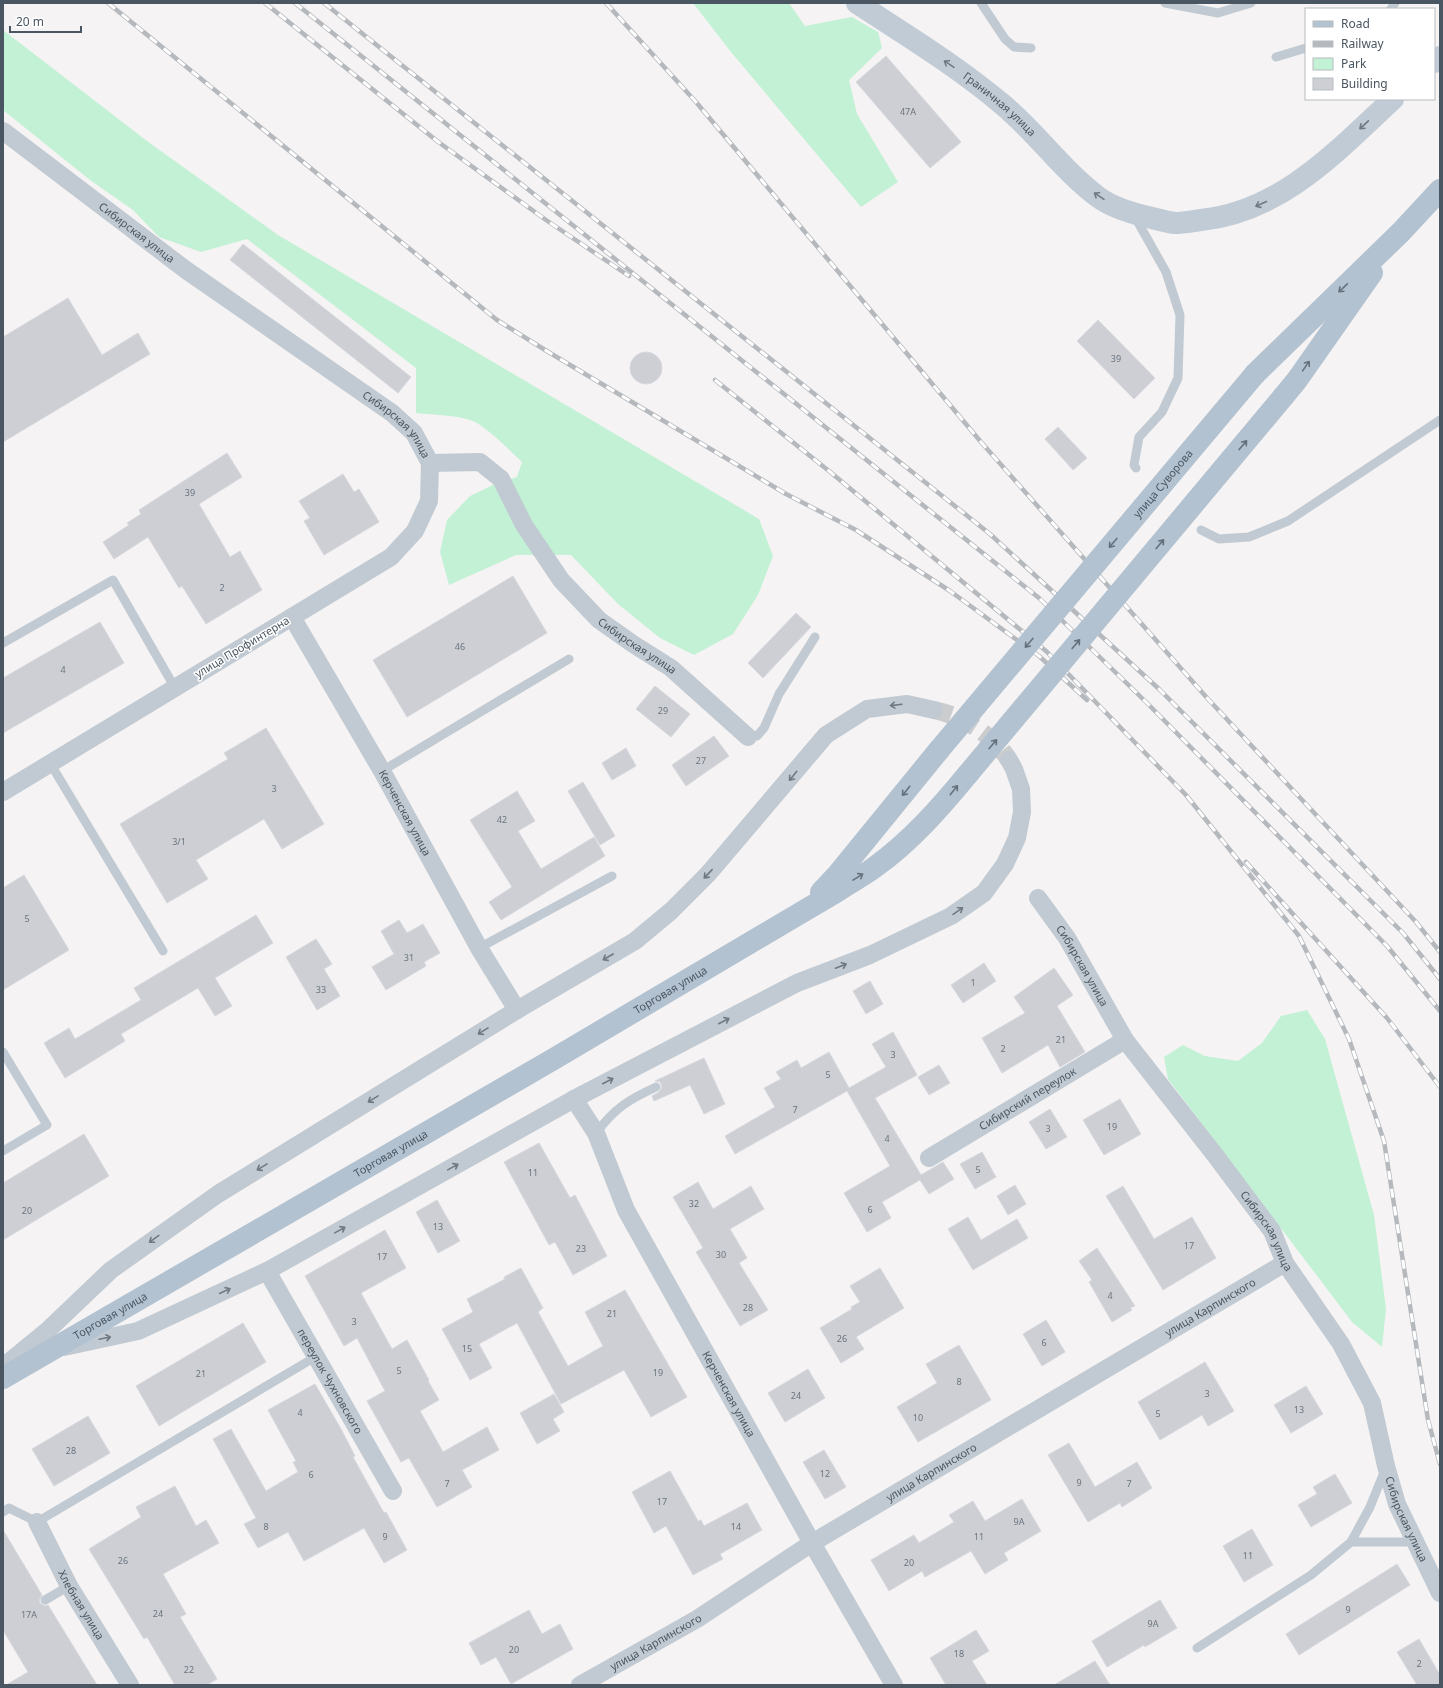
<svg xmlns="http://www.w3.org/2000/svg" width="1443" height="1688" font-family="'Noto Sans',sans-serif">
  <style>
    .green { fill: #c3f1d5 }
    .building { fill: #cdcfd5; stroke: #d7d9de }
    .lines { fill: none; stroke-linecap: round; stroke-linejoin: round }
    .street-tunnel { stroke: #caccce; stroke-width: 18; stroke-dasharray: 18 9; stroke-linecap: butt }
    .lane { stroke: #c1cad2; stroke-width: 9 }
    .street { stroke: #c1cad2; stroke-width: 18 }
    .secondary { stroke: #c1cbd6; stroke-width: 22 }
    .primary { stroke: #b3c2d1; stroke-width: 22 }
    .rail-casing { stroke: #b5b8bd; stroke-width: 4.5 }
    .rail { stroke: #fff; stroke-width: 3; stroke-dasharray: 9; stroke-linecap: butt }
    .primary-bridge { stroke: #b3c2d1; stroke-width: 22 }
    .oneway { stroke: #6e7984 }
    .oneway2 { stroke: #64717d }
    .oneway3 { stroke: #6e7983 }
    .labels { text-anchor: middle; stroke-width: 3; stroke-linejoin: round; paint-order: stroke }
    .number-label { font-size: 9px; fill: #6b747e }
    .street-label { font-size: 11px; fill: #4a5661; stroke: #fff }
  </style>
  <rect width="100%" height="100%" fill="#f5f3f3"/>
  <g class="green">
    <polygon points="693,3 789,3 805,26 852,17 878,32 882,48 849,80 857,114 898,182 861,207 731,52"/>
    <path d="M 3,30 L 147,141 L 278,235 L 759,519 L 773,556 L 758,595 L 733,634 L 694,655 L 660,638 L 618,604 L 571,555 L 516,555 L 449,585 L 440,552 L 447,520 L 470,496 L 493,485 L 517,477 L 522,462 C 508,449 493,433 477,423 C 463,415 432,415 416,413 L 416,368 L 247,239 L 201,252 L 159,237 L 133,210 L 90,180 L 3,110 Z"/>
    <polygon points="1307,1010 1325,1039 1374,1215 1386,1309 1382,1347 1352,1322 1168,1079 1164,1057 1183,1045 1205,1056 1238,1061 1262,1043 1281,1016"/>
  </g>
  <g class="building">
    <polygon points="886,56 961,142 930,168 856,82"/>
    <polygon points="243,244 411,377 398,393 230,260"/>
    <polygon points="68,298 102,355 138,333 150,354 3,442 3,337"/>
    <polygon points="1098,320 1155,378 1134,399 1077,341"/>
    <circle cx="646" cy="368" r="16"/>
    <polygon points="1058,427 1087,458 1073,470 1045,439"/>
    <polygon points="227,453 242,477 199,504 230,557 240,551 262,590 206,624 182,586 179,588 148,537 114,559 103,542 129,525 127,523 141,514 139,510"/>
    <polygon points="343,474 354,492 359,489 379,522 324,555 304,521 310,518 299,501"/>
    <polygon points="513,576 547,633 407,717 373,660"/>
    <polygon points="796,613 811,627 763,678 748,663"/>
    <polygon points="100,622 124,663 3,733 3,678"/>
    <polygon points="655,686 690,714 671,737 636,709"/>
    <polygon points="266,728 324,824 282,849 264,819 196,860 208,879 167,903 120,824 228,759 224,753"/>
    <polygon points="714,736 729,756 686,786 672,765"/>
    <polygon points="626,748 636,766 612,780 602,763"/>
    <polygon points="583,782 615,836 600,845 568,791"/>
    <polygon points="517,791 535,821 518,831 541,869 594,837 605,856 501,920 489,902 512,887 470,820"/>
    <polygon points="24,875 69,950 3,990 3,888"/>
    <polygon points="256,915 273,943 215,978 232,1006 215,1016 198,988 121,1034 125,1041 65,1078 44,1043 69,1028 75,1039 141,1000 134,988"/>
    <polygon points="399,920 407,933 423,924 440,953 424,962 426,966 386,990 372,967 394,954 381,931"/>
    <polygon points="316,939 332,964 324,969 340,996 317,1010 286,957"/>
    <polygon points="984,963 996,981 963,1003 951,985"/>
    <polygon points="1054,968 1073,995 1057,1006 1085,1052 1060,1067 1048,1045 1002,1073 982,1038 1025,1013 1014,997"/>
    <polygon points="870,981 883,1004 866,1014 853,991"/>
    <polygon points="893,1032 917,1075 875,1098 921,1175 943,1162 954,1179 929,1194 920,1180 882,1202 891,1218 867,1232 844,1193 890,1166 847,1091 735,1154 725,1136 775,1107 764,1088 781,1079 776,1072 797,1060 801,1068 829,1052 849,1088 886,1067 872,1044"/>
    <polygon points="704,1058 725,1104 704,1114 690,1085 654,1101 652,1096 659,1092 662,1087 660,1082 655,1081"/>
    <polygon points="939,1065 950,1083 929,1095 918,1077"/>
    <polygon points="1120,1099 1141,1134 1104,1155 1083,1120"/>
    <polygon points="1050,1109 1067,1137 1046,1149 1029,1122"/>
    <polygon points="84,1134 109,1176 3,1240 3,1183"/>
    <polygon points="539,1143 570,1198 575,1195 607,1256 573,1275 555,1242 549,1245 504,1162"/>
    <polygon points="982,1152 996,1177 975,1189 960,1164"/>
    <polygon points="698,1182 713,1209 751,1186 764,1209 730,1229 747,1258 739,1263 768,1310 740,1326 696,1252 703,1248 673,1197"/>
    <polygon points="1015,1185 1026,1204 1008,1215 997,1196"/>
    <polygon points="1123,1186 1154,1239 1192,1217 1216,1258 1163,1290 1106,1196"/>
    <polygon points="437,1200 460,1241 438,1253 416,1212"/>
    <polygon points="968,1217 981,1240 1017,1219 1028,1238 973,1270 948,1229"/>
    <polygon points="385,1230 406,1268 361,1293 392,1349 407,1340 429,1380 428,1381 439,1400 420,1411 443,1452 487,1427 499,1450 462,1470 472,1487 437,1507 409,1458 401,1462 367,1401 385,1391 357,1338 344,1346 305,1276"/>
    <polygon points="1097,1248 1135,1306 1130,1308 1132,1310 1112,1322 1089,1282 1092,1280 1079,1261"/>
    <polygon points="521,1268 543,1308 538,1312 568,1366 603,1346 585,1312 625,1290 687,1397 651,1417 624,1370 561,1404 517,1323 479,1344 492,1368 470,1380 442,1329 473,1312 467,1299 505,1279 504,1277"/>
    <polygon points="880,1268 904,1308 856,1337 864,1349 841,1363 820,1328 852,1309 851,1307 860,1302 850,1286"/>
    <polygon points="1046,1320 1065,1352 1042,1366 1023,1334"/>
    <polygon points="243,1323 266,1362 159,1426 136,1386"/>
    <polygon points="959,1345 991,1400 918,1442 897,1407 937,1383 926,1364"/>
    <polygon points="1205,1362 1234,1411 1208,1426 1202,1415 1160,1440 1138,1402"/>
    <polygon points="808,1369 825,1398 785,1422 768,1393"/>
    <polygon points="315,1384 341,1429 355,1456 353,1457 384,1513 386,1512 407,1550 384,1563 364,1528 304,1561 288,1532 258,1548 244,1524 256,1518 213,1439 231,1429 266,1491 298,1472 293,1462 296,1461 268,1410"/>
    <polygon points="1306,1386 1323,1414 1291,1433 1274,1405"/>
    <polygon points="554,1394 564,1412 553,1419 560,1431 537,1444 520,1413"/>
    <polygon points="88,1416 110,1453 54,1486 32,1449"/>
    <polygon points="1069,1443 1095,1487 1137,1462 1152,1488 1122,1507 1120,1503 1088,1522 1048,1455"/>
    <polygon points="824,1450 846,1487 825,1499 803,1462"/>
    <polygon points="670,1471 698,1521 701,1520 704,1526 747,1503 762,1530 720,1554 723,1559 693,1575 666,1526 654,1533 632,1492"/>
    <polygon points="1335,1474 1352,1503 1311,1527 1298,1505 1317,1494 1313,1487"/>
    <polygon points="175,1486 196,1526 206,1520 219,1543 163,1574 186,1614 180,1617 217,1679 207,1685 175,1685 147,1637 144,1639 89,1549 141,1517 136,1507"/>
    <polygon points="1022,1499 1041,1531 1004,1553 1008,1560 985,1574 971,1551 925,1577 922,1571 889,1591 871,1560 914,1535 919,1543 954,1522 949,1515 973,1501 985,1521"/>
    <polygon points="1252,1529 1273,1565 1244,1582 1223,1546"/>
    <polygon points="3,1530 42,1595 39,1600 40,1603 45,1606 48,1605 97,1685 6,1685 28,1672 3,1630"/>
    <polygon points="1397,1564 1410,1585 1299,1655 1286,1634"/>
    <polygon points="1160,1600 1177,1628 1145,1647 1144,1645 1107,1667 1092,1641"/>
    <polygon points="529,1610 542,1634 560,1624 573,1649 511,1684 496,1657 481,1665 469,1643"/>
    <polygon points="976,1630 989,1651 972,1661 987,1685 946,1685 930,1658"/>
    <polygon points="1419,1639 1440,1675 1440,1685 1417,1685 1397,1652"/>
    <polygon points="1095,1661 1110,1685 1054,1685"/>
  </g>
  <g class="lines">
    <path class="street-tunnel" d="M 934,710 C 963,716 993,735 1009,760"/>
    <g class="lane">
      <polyline points="981,3 1005,39 1014,47 1031,48"/>
      <polyline points="1165,3 1218,13 1251,3"/>
      <polyline points="1391,9 1395,3"/>
      <polyline points="1276,57 1306,48"/>
      <polyline points="1135,217 1166,272 1180,315 1178,378 1162,412 1139,437 1134,465 1136,468"/>
      <polyline points="1201,530 1219,539 1249,537 1288,521 1440,420"/>
      <polyline points="3,643 113,580 175,688"/>
      <polyline points="748,737 757,736 764,728 779,694 815,637"/>
      <polyline points="50,763 163,951"/>
      <polyline points="382,771 569,659"/>
      <polyline points="479,948 612,876"/>
      <polyline points="3,1052 47,1125 3,1151"/>
      <path d="M 596,1133 C 615,1108 628,1100 656,1087"/>
      <polyline points="3,1512 9,1508 37,1522 317,1356"/>
      <polyline points="1351,1542 1415,1542"/>
      <polyline points="45,1600 69,1586"/>
      <polyline points="1197,1648 1311,1575 1351,1542 1370,1507 1385,1470"/>
    </g>
    <g class="street">
      <path id="s1" d="M 3,131 L 186,270 L 392,413 L 414,433 L 430,463 L 429,501 L 415,531 L 391,557 L 3,792"/>
      <path id="s2" d="M 430,463 L 480,462 L 501,479 L 524,525 L 561,580 L 599,620 L 633,644 L 671,668 L 748,737"/>
      <path id="s3" d="M 292,617 L 382,771 L 479,948 L 517,1010"/>
      <path id="s4" d="M 1038,898 L 1067,938 L 1125,1040 L 1215,1155 L 1272,1231 L 1285,1263 L 1341,1344 L 1372,1403 L 1386,1466 L 1397,1504 L 1440,1593"/>
      <path id="s5" d="M 574,1099 L 596,1133 L 626,1210 L 812,1543 L 894,1685"/>
      <path id="s6" d="M 929,1158 L 1125,1040"/>
      <path id="s7" d="M 267,1271 L 393,1491"/>
      <polyline points="64,1347 138,1331 267,1271 574,1099 797,983 870,955 951,916 984,893 1005,864 1017,838 1022,812 1021,789 1014,769 1009,760"/>
      <polyline points="3,1367 47,1331 111,1270 218,1194 517,1010 635,941 671,911 708,874 826,735 867,709 907,704 934,710"/>
      <path id="s8" d="M 37,1522 L 69,1586 L 130,1685"/>
      <path id="s9" d="M 580,1685 L 697,1619 L 812,1543 L 1285,1263"/>
    </g>
    <g class="secondary">
      <path id="s10" d="M 857,3 C 906,35 957,66 1002,104 C 1036,132 1062,170 1098,197 C 1113,208 1134,214 1152,218 C 1160,220 1167,222 1175,223 C 1183,223 1193,221 1201,220 C 1281,212 1337,151 1393,99"/>
      <polyline points="1434,62 1440,57"/>
    </g>
    <g class="primary">
      <polyline points="1255,374 1401,232 1440,190"/>
      <polyline points="1283,397 1297,380 1372,273"/>
      <polyline points="821,892 838,874 939,750"/>
      <path id="s11" d="M 3,1378 L 552,1060 L 836,892 C 849,883 863,876 875,867 C 911,841 940,808 968,774"/>
    </g>
    <defs>
      <g id="rail">
        <polyline points="108,3 497,320 550,353 786,494 856,530 950,591 1039,656 1087,700"/>
        <polyline points="265,3 437,141 546,220 629,276"/>
        <polyline points="295,3 1039,598 1147,703 1387,946 1440,1011"/>
        <polyline points="324,3 990,534 1159,689 1403,933 1440,979"/>
        <polyline points="606,3 696,102 981,442 1208,699 1416,922 1440,952"/>
        <polyline points="715,380 829,471 1046,651 1186,795 1299,936 1349,1039 1384,1141 1428,1420 1440,1464"/>
        <polyline points="1246,862 1387,1018 1440,1087"/>
      </g>
    </defs>
    <use href="#rail" class="rail-casing"/>
    <use href="#rail" class="rail"/>
    <g class="primary-bridge">
      <path id="s12" d="M 939,750 L 1255,374"/>
      <polyline points="968,774 1283,397"/>
    </g>
  </g>
  <defs><path id="oneway-shaft" d="M-6 0H5M1.5-3L5.5 0L1.5 3" fill="none" stroke-width="1.6" stroke-linecap="round" stroke-linejoin="round"/></defs>
  <g class="oneway">
    <use href="#oneway-shaft" transform="translate(949 64) rotate(-146)"/>
    <use href="#oneway-shaft" transform="translate(1364 125) rotate(137)"/>
    <use href="#oneway-shaft" transform="translate(1099 196) rotate(-146)"/>
    <use href="#oneway-shaft" transform="translate(1261 204) rotate(156)"/>
  </g>
  <g class="oneway2">
    <use href="#oneway-shaft" transform="translate(1343 288) rotate(136)"/>
    <use href="#oneway-shaft" transform="translate(1306 366) rotate(-55)"/>
    <use href="#oneway-shaft" transform="translate(1243 445) rotate(-50)"/>
    <use href="#oneway-shaft" transform="translate(1113 543) rotate(130)"/>
    <use href="#oneway-shaft" transform="translate(1160 544) rotate(-50)"/>
    <use href="#oneway-shaft" transform="translate(1029 643) rotate(130)"/>
    <use href="#oneway-shaft" transform="translate(1076 644) rotate(-50)"/>
    <use href="#oneway-shaft" transform="translate(993 744) rotate(-50)"/>
    <use href="#oneway-shaft" transform="translate(954 790) rotate(-51)"/>
    <use href="#oneway-shaft" transform="translate(906 791) rotate(129)"/>
    <use href="#oneway-shaft" transform="translate(858 877) rotate(-32)"/>
  </g>
  <g class="oneway3">
    <use href="#oneway-shaft" transform="translate(896 705) rotate(173)"/>
    <use href="#oneway-shaft" transform="translate(793 776) rotate(129)"/>
    <use href="#oneway-shaft" transform="translate(708 874) rotate(133)"/>
    <use href="#oneway-shaft" transform="translate(958 911) rotate(-35)"/>
    <use href="#oneway-shaft" transform="translate(608 957) rotate(150)"/>
    <use href="#oneway-shaft" transform="translate(841 966) rotate(-21)"/>
    <use href="#oneway-shaft" transform="translate(724 1021) rotate(-27)"/>
    <use href="#oneway-shaft" transform="translate(483 1031) rotate(148)"/>
    <use href="#oneway-shaft" transform="translate(608 1081) rotate(-27)"/>
    <use href="#oneway-shaft" transform="translate(373 1099) rotate(148)"/>
    <use href="#oneway-shaft" transform="translate(262 1167) rotate(149)"/>
    <use href="#oneway-shaft" transform="translate(453 1167) rotate(-29)"/>
    <use href="#oneway-shaft" transform="translate(340 1230) rotate(-29)"/>
    <use href="#oneway-shaft" transform="translate(154 1239) rotate(144)"/>
    <use href="#oneway-shaft" transform="translate(225 1291) rotate(-25)"/>
    <use href="#oneway-shaft" transform="translate(105 1338) rotate(-12)"/>
  </g>
  <g class="labels">
    <g class="number-label">
      <text x="908" y="115">47А</text>
      <text x="1116" y="362">39</text>
      <text x="190" y="496">39</text>
      <text x="222" y="591">2</text>
      <text x="460" y="650">46</text>
      <text x="63" y="673">4</text>
      <text x="663" y="714">29</text>
      <text x="701" y="764">27</text>
      <text x="274" y="792">3</text>
      <text x="502" y="823">42</text>
      <text x="179" y="845">3/1</text>
      <text x="27" y="922">5</text>
      <text x="409" y="961">31</text>
      <text x="973" y="986">1</text>
      <text x="321" y="993">33</text>
      <text x="1061" y="1043">21</text>
      <text x="1003" y="1052">2</text>
      <text x="893" y="1058">3</text>
      <text x="828" y="1078">5</text>
      <text x="795" y="1113">7</text>
      <text x="1112" y="1130">19</text>
      <text x="1048" y="1132">3</text>
      <text x="887" y="1142">4</text>
      <text x="978" y="1173">5</text>
      <text x="533" y="1176">11</text>
      <text x="694" y="1207">32</text>
      <text x="870" y="1213">6</text>
      <text x="27" y="1214">20</text>
      <text x="438" y="1230">13</text>
      <text x="1189" y="1249">17</text>
      <text x="581" y="1252">23</text>
      <text x="721" y="1258">30</text>
      <text x="382" y="1260">17</text>
      <text x="1110" y="1299">4</text>
      <text x="748" y="1311">28</text>
      <text x="612" y="1317">21</text>
      <text x="354" y="1325">3</text>
      <text x="842" y="1342">26</text>
      <text x="1044" y="1346">6</text>
      <text x="467" y="1352">15</text>
      <text x="399" y="1374">5</text>
      <text x="658" y="1376">19</text>
      <text x="201" y="1377">21</text>
      <text x="959" y="1385">8</text>
      <text x="1207" y="1397">3</text>
      <text x="796" y="1399">24</text>
      <text x="1299" y="1413">13</text>
      <text x="300" y="1416">4</text>
      <text x="1158" y="1417">5</text>
      <text x="918" y="1421">10</text>
      <text x="71" y="1454">28</text>
      <text x="825" y="1477">12</text>
      <text x="311" y="1478">6</text>
      <text x="1079" y="1486">9</text>
      <text x="447" y="1487">7</text>
      <text x="1129" y="1487">7</text>
      <text x="662" y="1505">17</text>
      <text x="1019" y="1525">9А</text>
      <text x="266" y="1530">8</text>
      <text x="736" y="1530">14</text>
      <text x="385" y="1540">9</text>
      <text x="979" y="1540">11</text>
      <text x="1248" y="1559">11</text>
      <text x="123" y="1564">26</text>
      <text x="909" y="1566">20</text>
      <text x="1348" y="1613">9</text>
      <text x="158" y="1617">24</text>
      <text x="29" y="1618">17А</text>
      <text x="1153" y="1627">9А</text>
      <text x="514" y="1653">20</text>
      <text x="959" y="1657">18</text>
      <text x="1419" y="1667">2</text>
      <text x="189" y="1673">22</text>
    </g>
    <g class="street-label">
      <text dy="4" stroke="none"><textPath href="#s10" startOffset="175">Граничная улица</textPath></text>
      <text dy="4" stroke="none"><textPath href="#s1" startOffset="168">Сибирская улица</textPath></text>
      <text dy="4" stroke="none"><textPath href="#s1" startOffset="492">Сибирская улица</textPath></text>
      <text dy="4" stroke="none"><textPath href="#s12" startOffset="348">улица Суворова</textPath></text>
      <text dy="4" stroke="none"><textPath href="#s2" startOffset="296">Сибирская улица</textPath></text>
      <text transform="translate(242 647) rotate(-31)" y="4">улица Профинтерна</text>
      <text dy="4" stroke="none"><textPath href="#s3" startOffset="226">Керченская улица</textPath></text>
      <text dy="4" stroke="none"><textPath href="#s4" startOffset="81">Сибирская улица</textPath></text>
      <text dy="4" stroke="none"><textPath href="#s11" startOffset="772">Торговая улица</textPath></text>
      <text dy="4" stroke="none"><textPath href="#s6" startOffset="115">Сибирский переулок</textPath></text>
      <text dy="4" stroke="none"><textPath href="#s11" startOffset="448">Торговая улица</textPath></text>
      <text dy="4" stroke="none"><textPath href="#s4" startOffset="405">Сибирская улица</textPath></text>
      <text dy="4" stroke="none"><textPath href="#s9" startOffset="735">улица Карпинского</textPath></text>
      <text dy="4" stroke="none"><textPath href="#s11" startOffset="124">Торговая улица</textPath></text>
      <text dy="4" stroke="none"><textPath href="#s7" startOffset="127">переулок Чухновского</textPath></text>
      <text dy="4" stroke="none"><textPath href="#s5" startOffset="334">Керченская улица</textPath></text>
      <text dy="4" stroke="none"><textPath href="#s9" startOffset="411">улица Карпинского</textPath></text>
      <text dy="4" stroke="none"><textPath href="#s4" startOffset="729">Сибирская улица</textPath></text>
      <text dy="4" stroke="none"><textPath href="#s8" startOffset="94">Хлебная улица</textPath></text>
      <text dy="4" stroke="none"><textPath href="#s9" startOffset="87">улица Карпинского</textPath></text>
    </g>
  </g>
  <rect width="1443" height="1688" fill="none" stroke="#4a5661" stroke-width="8"/>
  <rect x="1305" y="8" width="130" height="92" fill="#ffffff" stroke="#b7bbc0"/>
  <rect x="1313" y="21" width="20" height="6" fill="#b3c2d1" stroke="#b7bbc0"/>
  <text x="1341" y="28" font-size="12" fill="#4a5661">Road</text>
  <rect x="1313" y="41" width="20" height="6" fill="#b5b8bd" stroke="#b7bbc0"/>
  <text x="1341" y="48" font-size="12" fill="#4a5661">Railway</text>
  <rect x="1313" y="58" width="20" height="12" fill="#c3f1d5" stroke="#b7bbc0"/>
  <text x="1341" y="68" font-size="12" fill="#4a5661">Park</text>
  <rect x="1313" y="78" width="20" height="12" fill="#cdcfd5" stroke="#b7bbc0"/>
  <text x="1341" y="88" font-size="12" fill="#4a5661">Building</text>
  <path d="M10 26v6h71v-6" fill="none" stroke="#4a5661" stroke-width="2"/>
  <text x="16" y="26" font-size="12" fill="#4a5661" stroke="#ffffff" stroke-width="3" paint-order="stroke">20 m</text>
</svg>
